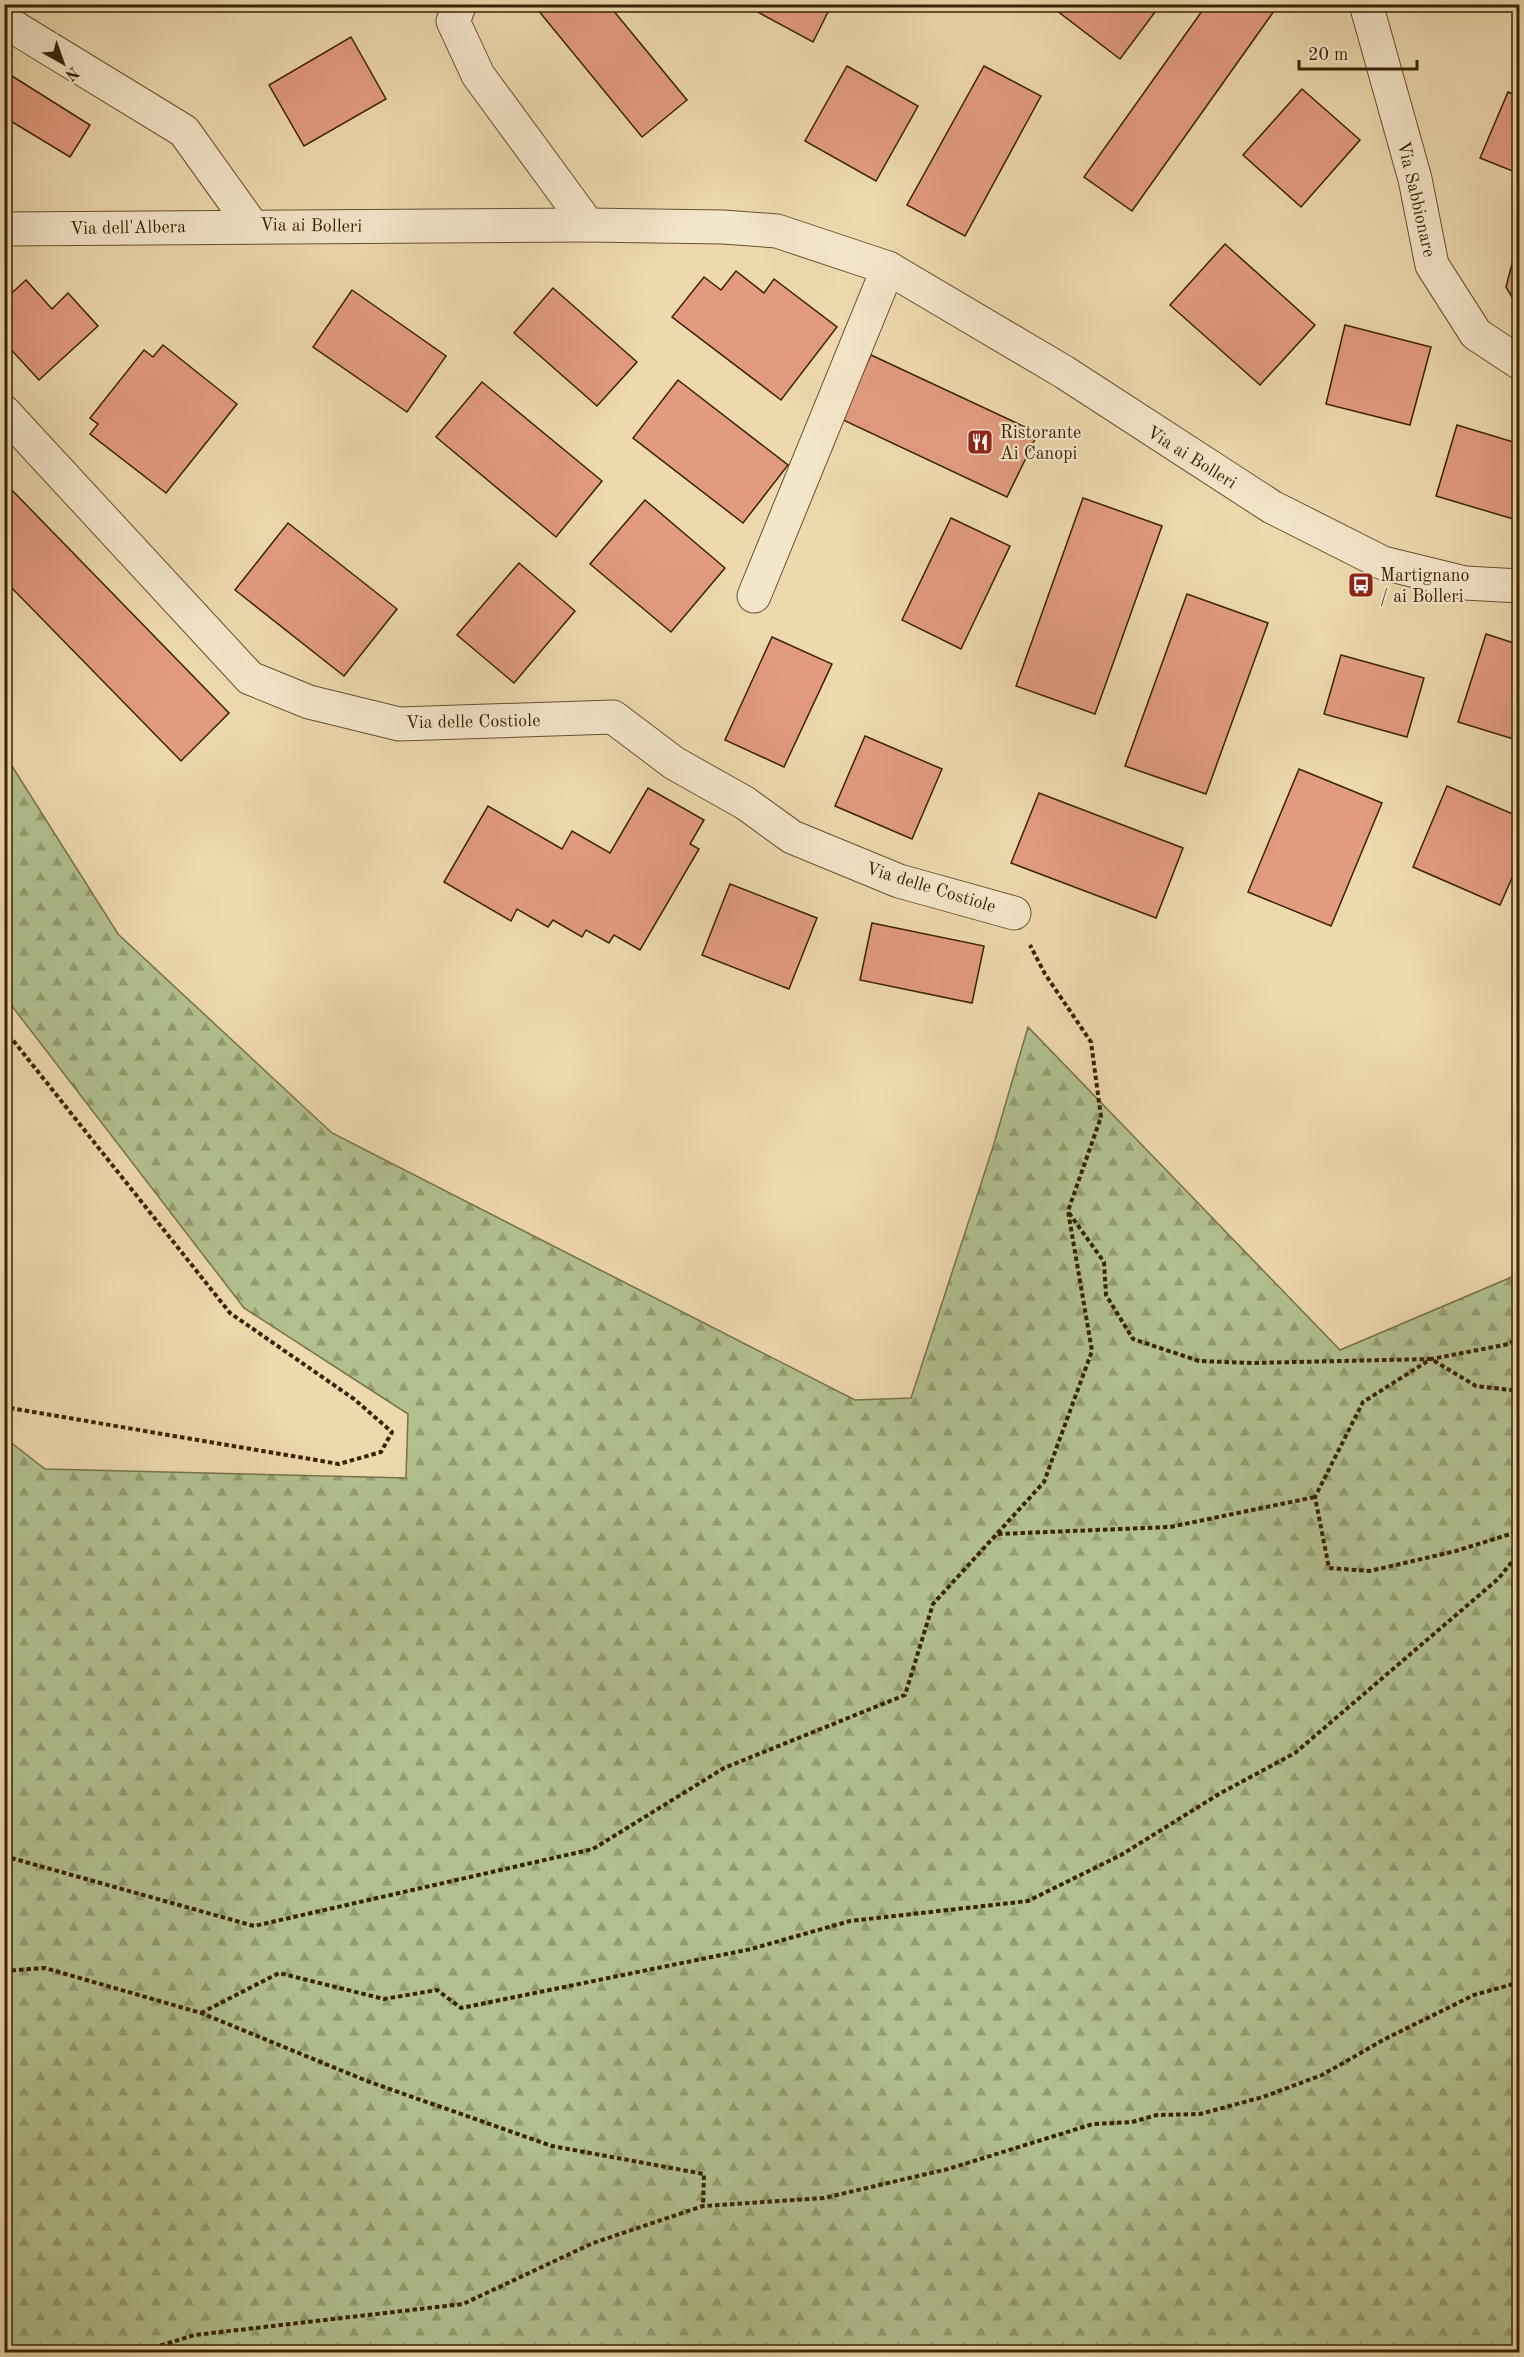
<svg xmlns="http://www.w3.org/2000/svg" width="1524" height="2357" font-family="'Old Standard TT',serif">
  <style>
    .forest { fill: url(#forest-firs); stroke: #76724a; stroke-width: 1.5 }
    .building { fill: #e39b80; stroke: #392303; stroke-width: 1.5 }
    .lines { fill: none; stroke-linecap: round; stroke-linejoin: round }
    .minor-casing { stroke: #66502e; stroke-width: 35 }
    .path { stroke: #392303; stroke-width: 4; stroke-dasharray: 4.5 3; stroke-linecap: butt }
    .minor { stroke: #f4e6ca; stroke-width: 33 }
    .labels { text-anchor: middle; stroke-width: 4.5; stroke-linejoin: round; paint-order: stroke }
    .street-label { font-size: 18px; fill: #392303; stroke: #f4e6ca }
    .poi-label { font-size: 18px; fill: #392303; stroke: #f4e6ca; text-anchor: start }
  </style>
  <defs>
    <pattern id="forest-firs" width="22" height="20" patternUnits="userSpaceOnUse" patternTransform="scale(1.5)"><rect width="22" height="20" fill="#b2c090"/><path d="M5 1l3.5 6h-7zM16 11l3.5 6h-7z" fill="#929c73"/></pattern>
  </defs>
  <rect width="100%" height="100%" fill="#eed9ae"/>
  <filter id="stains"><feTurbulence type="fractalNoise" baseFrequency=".00333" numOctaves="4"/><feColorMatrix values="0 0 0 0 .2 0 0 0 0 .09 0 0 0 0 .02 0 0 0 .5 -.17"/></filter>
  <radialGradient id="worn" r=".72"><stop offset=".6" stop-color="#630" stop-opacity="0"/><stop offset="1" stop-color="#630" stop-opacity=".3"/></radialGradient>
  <polygon class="forest" points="5,755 118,934 332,1133 855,1400 911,1398 993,1147 1028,1027 1340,1350 1519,1274 1519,2352 5,2352 5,1438 45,1469 406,1478 408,1414 244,1308 5,997"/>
  <g class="building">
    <polygon points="533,4 608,4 687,100 642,137"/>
    <polygon points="743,4 832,4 813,42"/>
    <polygon points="1060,4 1161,4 1120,59 1056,10"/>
    <polygon points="1207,4 1279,4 1132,211 1084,177"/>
    <polygon points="351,37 386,99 304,146 269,85"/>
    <polygon points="847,66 918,106 876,181 805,141"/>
    <polygon points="984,66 1041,96 965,236 907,205"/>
    <polygon points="4,71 90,125 70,157 4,117"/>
    <polygon points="1302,89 1360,140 1301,207 1243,155"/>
    <polygon points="1508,92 1520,97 1520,174 1480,158"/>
    <polygon points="1520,233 1520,311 1506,287"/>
    <polygon points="1225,244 1315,325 1260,385 1170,305"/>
    <polygon points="736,271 764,293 774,279 837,327 781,400 672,317 704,277 721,290"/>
    <polygon points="26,280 52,309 68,293 98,326 39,380 4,342 4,300"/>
    <polygon points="553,288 637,362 597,406 514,333"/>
    <polygon points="352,290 446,356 407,412 313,347"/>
    <polygon points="1345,325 1431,347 1410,425 1326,404"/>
    <polygon points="163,345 237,404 166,493 90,434 98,424 90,418 144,350 153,357"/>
    <polygon points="871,355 1038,433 1007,497 841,419"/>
    <polygon points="678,380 788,465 743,523 633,438"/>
    <polygon points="482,382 602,481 556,537 436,437"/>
    <polygon points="1457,425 1520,444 1520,521 1436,496"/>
    <polygon points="4,482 229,713 181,761 4,580"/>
    <polygon points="1083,498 1162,526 1095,714 1016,686"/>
    <polygon points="645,500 725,568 671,632 590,564"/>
    <polygon points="951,518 1010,546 961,649 902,620"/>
    <polygon points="288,523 397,609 344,676 235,590"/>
    <polygon points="519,563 575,611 514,683 457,635"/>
    <polygon points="1187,594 1268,623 1206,794 1125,766"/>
    <polygon points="1486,634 1520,645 1520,741 1458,722"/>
    <polygon points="772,637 832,664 784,767 725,740"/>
    <polygon points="1341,655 1424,678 1407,737 1324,714"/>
    <polygon points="865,736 942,769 912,839 835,806"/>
    <polygon points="1299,769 1382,803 1331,926 1248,892"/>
    <polygon points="1447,786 1520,817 1520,881 1512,878 1500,905 1413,867"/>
    <polygon points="648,788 704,820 690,844 699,849 640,950 614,935 609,943 586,930 582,937 553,920 548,927 517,909 511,921 444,882 488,806 562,849 572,831 610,853"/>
    <polygon points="1039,793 1183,848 1156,918 1011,863"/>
    <polygon points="730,884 817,918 789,989 702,955"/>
    <polygon points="872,923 984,946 972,1003 860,980"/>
  </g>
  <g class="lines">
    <defs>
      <g id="minor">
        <polyline points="460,4 453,21 478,75 588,225"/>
        <polyline points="1366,4 1415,179 1432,265 1476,334 1520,363"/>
        <polyline points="4,21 184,131 252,226"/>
        <polyline points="4,229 588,225 723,227 777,231 888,268 1064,372 1272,507 1383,563 1465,583 1520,586"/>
        <polyline points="4,412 250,678 309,702 399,724 613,717 674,763 745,803 792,837 899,881 1014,913"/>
        <polyline points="754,596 888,268"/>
      </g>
    </defs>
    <use href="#minor" class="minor-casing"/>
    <g class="path">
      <polyline points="4,1029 230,1313 354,1399 392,1432 381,1452 339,1464 4,1407"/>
      <polyline points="1069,1213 1104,1262 1106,1295 1133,1339 1199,1361 1252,1363 1431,1359 1476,1386 1520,1391"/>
      <polyline points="1520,1336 1509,1344 1431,1359 1363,1402 1315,1497 1329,1568 1370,1571 1456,1551 1520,1531"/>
      <polyline points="998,1534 1170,1527 1315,1497"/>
      <polyline points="4,1856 254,1926 593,1849 724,1768 905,1695 933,1604 1044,1482 1092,1351 1068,1211 1101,1117 1091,1042 1045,974 1030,945"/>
      <polyline points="4,1971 45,1968 201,2013 367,2081 552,2146 704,2174 703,2206"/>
      <polyline points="201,2013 279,1973 384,1999 437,1990 461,2008 751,1949 850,1921 1028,1901 1121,1855 1219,1794 1295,1753 1498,1579 1520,1552"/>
      <polyline points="139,2352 195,2335 463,2304 593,2243 703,2206 824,2198 948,2169 1093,2124 1132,2122 1157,2115 1200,2114 1263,2097 1322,2075 1385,2039 1474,1995 1510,1985 1520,1979"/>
    </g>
    <use href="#minor" class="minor"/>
  </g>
  <defs>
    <symbol id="restaurant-square" viewBox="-11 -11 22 22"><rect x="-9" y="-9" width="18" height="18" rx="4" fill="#8f2418" stroke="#f4e6ca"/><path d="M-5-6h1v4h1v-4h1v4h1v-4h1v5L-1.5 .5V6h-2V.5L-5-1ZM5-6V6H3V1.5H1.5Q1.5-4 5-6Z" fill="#fff"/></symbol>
    <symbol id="bus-square" viewBox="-11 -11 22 22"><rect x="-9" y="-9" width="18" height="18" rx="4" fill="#8f2418" stroke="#f4e6ca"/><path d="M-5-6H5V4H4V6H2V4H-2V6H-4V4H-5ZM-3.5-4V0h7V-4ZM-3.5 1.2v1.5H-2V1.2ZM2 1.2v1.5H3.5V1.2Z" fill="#fff"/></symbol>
  </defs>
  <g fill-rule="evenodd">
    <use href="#restaurant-square" x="965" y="427" width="30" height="30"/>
    <use href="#bus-square" x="1346" y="570" width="30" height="30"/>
  </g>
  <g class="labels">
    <g class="street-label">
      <text transform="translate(1417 199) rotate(77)" y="6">Via Sabbionare</text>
      <text transform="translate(311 225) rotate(1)" y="6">Via ai Bolleri</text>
      <text transform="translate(128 227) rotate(-1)" y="6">Via dell'Albera</text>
      <text transform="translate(1192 457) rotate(32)" y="6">Via ai Bolleri</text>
      <text transform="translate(473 721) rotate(-1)" y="6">Via delle Costiole</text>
      <text transform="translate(931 887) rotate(17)" y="6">Via delle Costiole</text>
    </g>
    <g class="poi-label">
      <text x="1000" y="438">Ristorante<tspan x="1000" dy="21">Ai Canopi</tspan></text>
      <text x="1380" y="581">Martignano<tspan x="1380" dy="21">/ ai Bolleri</tspan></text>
    </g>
  </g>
  <rect width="1524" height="2357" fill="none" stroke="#eed9ae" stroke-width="24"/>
  <rect x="6" y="6" width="1512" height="2345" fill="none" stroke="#392303" stroke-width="3"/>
  <rect x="12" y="12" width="1500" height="2333" fill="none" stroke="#392303" stroke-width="1.5"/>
  <g transform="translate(63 63) rotate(140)" stroke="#f4e6ca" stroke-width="4.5" paint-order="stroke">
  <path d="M0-4.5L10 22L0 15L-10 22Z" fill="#392303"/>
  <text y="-9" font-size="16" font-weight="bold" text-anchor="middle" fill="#392303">N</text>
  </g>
  <path d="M1299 60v9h118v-9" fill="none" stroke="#392303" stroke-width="3"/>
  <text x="1308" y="60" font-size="18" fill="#392303" stroke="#f4e6ca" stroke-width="4.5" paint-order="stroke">20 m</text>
  <rect width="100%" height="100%" filter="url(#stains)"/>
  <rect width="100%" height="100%" fill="url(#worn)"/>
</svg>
